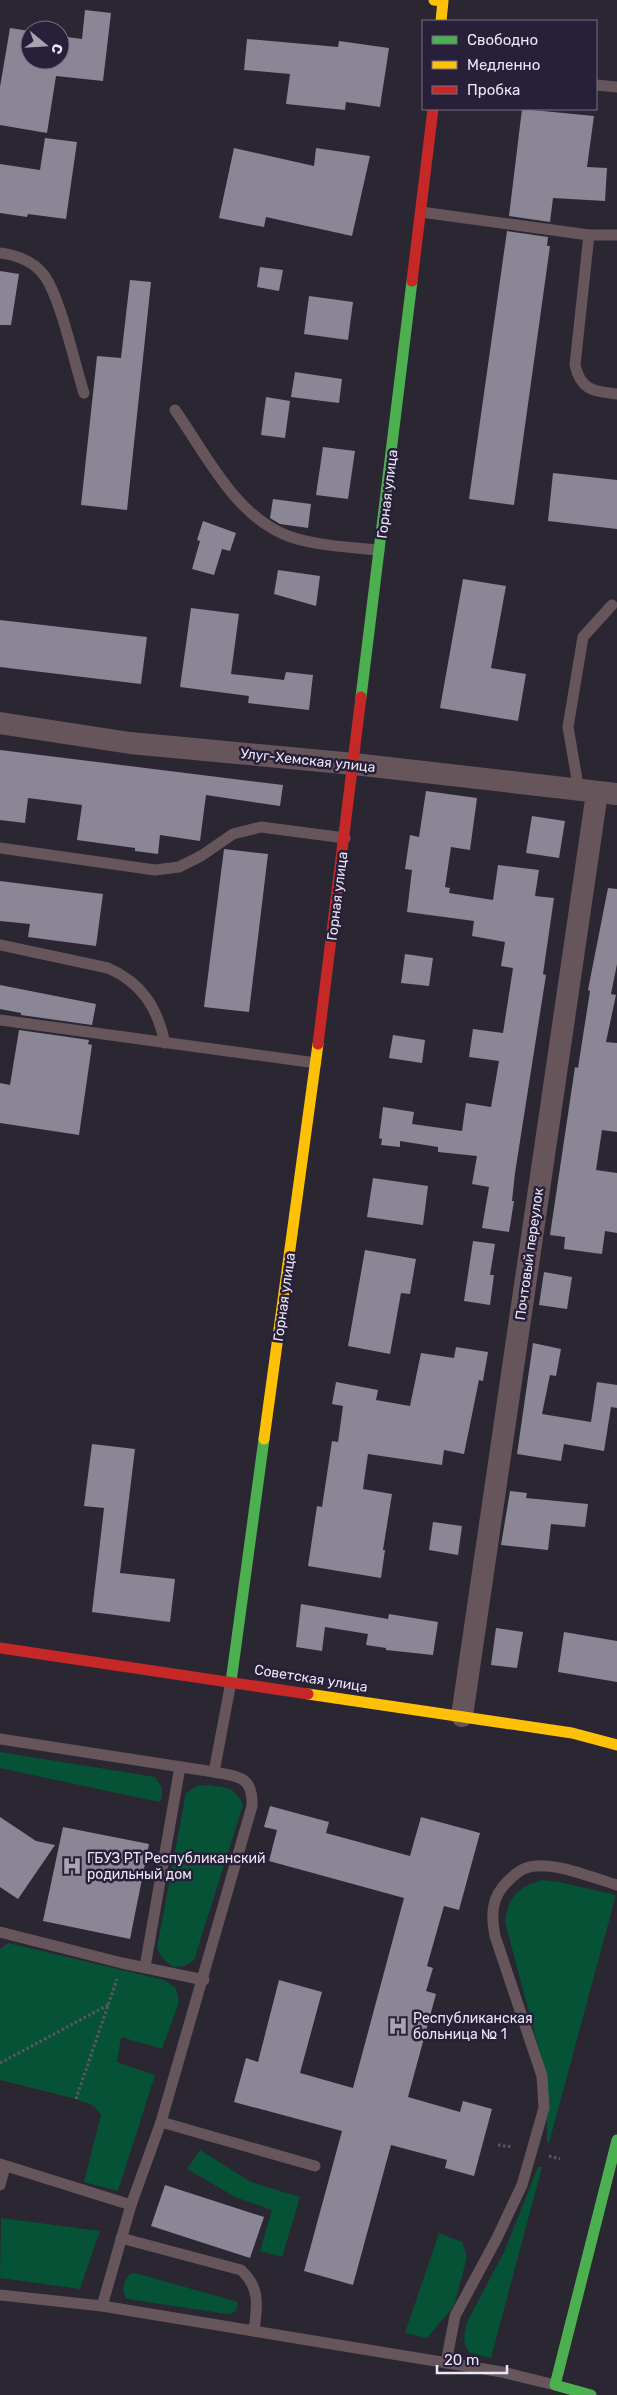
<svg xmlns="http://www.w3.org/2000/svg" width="617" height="2395" font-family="Rubik,sans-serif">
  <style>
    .green { fill: #065236 }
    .building { fill: #8b8696 }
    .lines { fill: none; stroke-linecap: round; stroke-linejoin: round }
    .path { stroke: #61565d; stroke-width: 3; stroke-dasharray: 2.5 2.5; stroke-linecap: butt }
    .lane { stroke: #66565c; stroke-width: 11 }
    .street { stroke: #66565c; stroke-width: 22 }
    .fast { stroke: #4caf50; stroke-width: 11 }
    .slow { stroke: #ffc107; stroke-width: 11 }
    .jam { stroke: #c62828; stroke-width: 11 }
    .labels { text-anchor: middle; stroke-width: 5; stroke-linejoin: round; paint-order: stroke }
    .street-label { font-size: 14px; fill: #eae6f6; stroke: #282038 }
    .poi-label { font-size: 14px; fill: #eae6f6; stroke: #282038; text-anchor: start }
  </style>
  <rect width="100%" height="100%" fill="#2a2632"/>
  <g class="green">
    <polygon points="0,1752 155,1777 162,1788 162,1798 159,1802 0,1768"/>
    <path d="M 207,1785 C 226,1788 234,1785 243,1805 L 194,1960 L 184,1966 L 173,1967 L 162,1958 L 157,1948 L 186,1793 L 197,1786 Z"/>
    <path d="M 542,1880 L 559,1882 L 616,1895 L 549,2143 L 547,2142 L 546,2076 L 505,1922 C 508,1897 518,1887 542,1880 Z"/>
    <polygon points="8,1943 164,1980 176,1988 179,2002 162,2049 121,2037 117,2062 155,2075 118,2191 84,2182 101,2115 94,2106 76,2099 0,2080 0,1949"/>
    <polygon points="200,2150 251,2182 300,2197 282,2257 260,2251 272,2210 235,2197 187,2169"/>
    <path d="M 538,2167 L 542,2167 L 491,2358 L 471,2353 C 461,2345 464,2332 467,2322 L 504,2252 Z"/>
    <polygon points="1,2218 100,2231 80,2289 0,2278"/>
    <polygon points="439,2233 462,2242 467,2257 454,2306 427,2338 405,2333"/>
    <path d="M 135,2273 L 238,2302 C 237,2310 236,2313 227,2314 L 127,2299 C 120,2290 124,2282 130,2274 Z"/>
  </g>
  <g class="building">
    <polygon points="85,10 111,13 103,81 56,76 47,133 0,125 0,87 10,28 30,31 30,60 60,60 60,36 82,39"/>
    <polygon points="247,39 338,47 339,41 389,48 380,107 346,102 345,110 286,104 290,74 244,70"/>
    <polygon points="522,109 594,116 587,167 607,168 605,201 553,198 550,222 509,216"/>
    <polygon points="45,138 77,142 66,219 28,214 27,217 0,213 0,164 40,170"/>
    <polygon points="234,148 314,166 316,148 370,156 352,236 266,217 264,227 219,218"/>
    <polygon points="507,231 548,237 547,246 550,246 514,505 469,499"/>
    <polygon points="260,267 283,270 279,291 257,287"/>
    <polygon points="0,271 19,274 11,325 0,325"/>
    <polygon points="130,280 151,282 127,510 81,505 97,356 121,358"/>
    <polygon points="309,296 353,302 348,340 304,334"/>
    <polygon points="295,372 342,379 339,403 291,397"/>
    <polygon points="266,397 290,401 285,438 261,435"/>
    <polygon points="323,447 355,451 348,499 316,495"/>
    <polygon points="553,473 617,480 617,529 548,521"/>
    <polygon points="273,499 311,504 308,528 280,524 270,518"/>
    <polygon points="203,521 236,533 230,551 222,549 214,575 192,569 200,541 197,540"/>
    <polygon points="278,570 320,576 316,606 274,594"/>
    <polygon points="463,579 506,586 491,668 526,674 518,721 440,708"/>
    <polygon points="191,608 239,614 231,674 284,680 286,672 313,675 309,710 248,703 249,696 180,687"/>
    <polygon points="0,620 147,637 141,684 0,667"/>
    <polygon points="0,750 283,785 280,806 206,795 200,841 160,835 158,854 135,851 135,848 77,840 82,805 28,798 25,823 0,820"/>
    <polygon points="426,791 477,798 470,850 451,847 445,887 450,888 449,893 493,900 498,865 539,870 535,896 554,898 543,974 546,975 515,1173 512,1201 514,1201 509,1232 482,1228 489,1187 472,1184 477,1156 438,1152 438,1147 400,1141 400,1147 381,1145 382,1139 379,1138 383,1107 414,1112 412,1124 462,1131 466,1103 491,1107 499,1061 469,1057 473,1029 503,1033 513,968 501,966 505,942 472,936 474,921 407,912 412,870 405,869 410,835 419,837"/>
    <polygon points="532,816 565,821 559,858 526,853"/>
    <polygon points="224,849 268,854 249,1012 204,1007"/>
    <polygon points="0,881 103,894 96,946 28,937 30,924 0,921"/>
    <polygon points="608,888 617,889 617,964 611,994 616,995 606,1042 617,1043 617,1132 602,1130 596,1170 617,1173 617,1233 605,1231 602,1254 564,1249 565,1237 550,1235 575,1067 578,1068 590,991 588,990"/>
    <polygon points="405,954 433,958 429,986 401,983"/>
    <polygon points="0,985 96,1004 92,1025 21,1015 21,1013 0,1009"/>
    <polygon points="19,1030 89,1040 88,1044 92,1045 79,1135 0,1123 0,1083 10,1085"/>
    <polygon points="393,1035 425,1040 422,1063 389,1058"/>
    <polygon points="373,1178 428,1186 423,1225 367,1217"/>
    <polygon points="473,1241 495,1244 490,1275 494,1275 490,1305 464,1301"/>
    <polygon points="365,1250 416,1259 410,1294 401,1293 390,1354 348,1346"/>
    <polygon points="544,1272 572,1277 567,1309 539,1305"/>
    <polygon points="533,1343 561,1349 556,1376 550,1375 542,1414 591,1422 597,1382 617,1385 617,1408 611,1407 604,1451 564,1444 561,1461 517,1454"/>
    <polygon points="456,1347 488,1352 483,1381 479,1380 464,1454 444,1450 442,1465 368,1454 363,1489 392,1494 383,1550 385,1550 381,1578 308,1566 317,1506 322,1507 332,1441 338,1442 343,1406 332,1404 336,1382 378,1390 376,1400 410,1406 421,1353 454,1358"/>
    <polygon points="92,1444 135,1449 120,1573 175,1579 170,1622 92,1612 104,1508 84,1506"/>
    <polygon points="510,1491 527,1493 526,1498 588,1504 585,1527 551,1524 548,1550 501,1545"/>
    <polygon points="433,1522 462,1526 458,1555 429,1550"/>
    <polygon points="301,1604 388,1619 389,1614 438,1622 433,1655 386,1650 386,1648 366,1645 368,1634 325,1627 322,1651 296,1647"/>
    <polygon points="496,1628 523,1632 517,1668 491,1665"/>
    <polygon points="564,1632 617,1641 617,1682 558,1672"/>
    <polygon points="270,1806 329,1822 326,1833 410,1856 421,1817 480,1833 459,1910 444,1906 427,1966 433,1968 426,1991 436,1994 408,2097 460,2112 463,2101 492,2109 474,2176 445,2168 447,2160 391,2145 353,2285 304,2271 342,2131 234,2102 246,2058 258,2062 279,1980 322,1992 300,2073 353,2088 404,1898 269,1861 277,1830 264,1827"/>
    <polygon points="0,1817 36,1841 55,1845 18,1899 0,1887"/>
    <polygon points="63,1827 149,1844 130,1939 43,1921"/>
    <polygon points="165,2185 264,2217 250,2258 151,2226"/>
  </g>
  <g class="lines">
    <g class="path">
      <polyline points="0,2063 108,2005"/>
      <polyline points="76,2099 117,1979"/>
      <polyline points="498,2145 513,2147"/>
      <polyline points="549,2156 560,2159"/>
    </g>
    <g class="lane">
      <polyline points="596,85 617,87"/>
      <polyline points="421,212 589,235 617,235"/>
      <path d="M 589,235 L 575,365 C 581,391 594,391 617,394"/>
      <path d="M 0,253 C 16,255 33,261 44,275 C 61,299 74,362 84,393"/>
      <path d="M 175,410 C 206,454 235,516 288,536 C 316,546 349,547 379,550"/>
      <polyline points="579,791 568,727 583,637 612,605"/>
      <polyline points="0,848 155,870 179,867 201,856 233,834 261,827 345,838"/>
      <path d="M 0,945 L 108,968 C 142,983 157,1007 165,1043"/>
      <polyline points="0,1020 316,1063"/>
      <polyline points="0,1739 214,1772 231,1682"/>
      <polyline points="0,1932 122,1963 204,1980"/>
      <polyline points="145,1967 180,1767"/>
      <polyline points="161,2122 315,2166"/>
      <polyline points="0,2164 131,2205"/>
      <polyline points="0,2185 5,2166"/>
      <path d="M 121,2238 L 241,2270 C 261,2288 257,2307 254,2331"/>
      <polyline points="0,2295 102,2306 502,2372 555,2385"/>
      <path d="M 102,2306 L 131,2205 L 161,2122 L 252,1806 C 253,1776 239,1777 214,1772"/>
      <path d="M 446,2363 L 455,2316 L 497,2238 L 522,2185 L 544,2108 L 542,2076 L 495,1936 C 491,1915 491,1898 507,1882 C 512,1877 519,1870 526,1868 C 549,1859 593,1878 617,1885"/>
    </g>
    <g class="street">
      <polyline points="0,723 130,743 354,764 617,794"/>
      <polyline points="462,1716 597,793"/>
    </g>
    <g class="fast">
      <polyline points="361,697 412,281"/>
      <polyline points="231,1682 264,1439"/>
      <polyline points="591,2395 555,2385 617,2140"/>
    </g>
    <g class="slow">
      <polyline points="434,0 443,1 441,21"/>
      <polyline points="264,1439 318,1044"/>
      <polyline points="308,1694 572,1733 617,1745"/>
    </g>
    <g class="jam">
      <polyline points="412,281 433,109"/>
      <polyline points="318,1044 361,697"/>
      <polyline points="0,1648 308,1694"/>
    </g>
  </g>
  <defs>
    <symbol id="hospital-bare" viewBox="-9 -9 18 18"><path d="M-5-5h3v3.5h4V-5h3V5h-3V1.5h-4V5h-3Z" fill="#a7a3b1" stroke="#282038" stroke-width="2.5" paint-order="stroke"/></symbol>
  </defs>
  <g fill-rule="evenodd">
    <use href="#hospital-bare" x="58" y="1852" width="28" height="28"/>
    <use href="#hospital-bare" x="384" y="2012" width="28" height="28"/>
  </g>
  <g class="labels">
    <g class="street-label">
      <text transform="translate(387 494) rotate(-83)" y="5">Горная улица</text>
      <text transform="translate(308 760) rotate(6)" y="5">Улуг-Хемская улица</text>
      <text transform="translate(337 896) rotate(-83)" y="5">Горная улица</text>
      <text transform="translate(529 1254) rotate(-82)" y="5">Почтовый переулок</text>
      <text transform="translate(284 1297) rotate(-82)" y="5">Горная улица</text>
      <text transform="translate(311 1678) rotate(9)" y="5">Советская улица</text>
    </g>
    <g class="poi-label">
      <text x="87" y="1863">ГБУЗ РТ Республиканский<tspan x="87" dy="16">родильный дом</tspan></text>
      <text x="413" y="2023">Республиканская<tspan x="413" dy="16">больница № 1</tspan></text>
    </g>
  </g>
  <rect x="422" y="20" width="175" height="90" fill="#282038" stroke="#766f84"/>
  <rect x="432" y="36" width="25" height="8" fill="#4caf50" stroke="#766f84"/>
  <text x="467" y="45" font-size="15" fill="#eae6f6">Свободно</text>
  <rect x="432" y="61" width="25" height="8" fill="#ffc107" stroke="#766f84"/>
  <text x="467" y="70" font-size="15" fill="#eae6f6">Медленно</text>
  <rect x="432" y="86" width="25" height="8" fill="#c62828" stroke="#766f84"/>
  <text x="467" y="95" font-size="15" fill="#eae6f6">Пробка</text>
  <g transform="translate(45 45) rotate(108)"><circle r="24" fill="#282038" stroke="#766f84"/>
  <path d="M0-4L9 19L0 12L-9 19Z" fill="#a7a3b1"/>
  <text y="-8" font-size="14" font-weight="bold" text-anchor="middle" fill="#eae6f6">С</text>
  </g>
  <path d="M437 2365v8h70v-8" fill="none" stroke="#eae6f6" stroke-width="2.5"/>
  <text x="444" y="2365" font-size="15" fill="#eae6f6" stroke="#282038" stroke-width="4" paint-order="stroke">20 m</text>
</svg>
